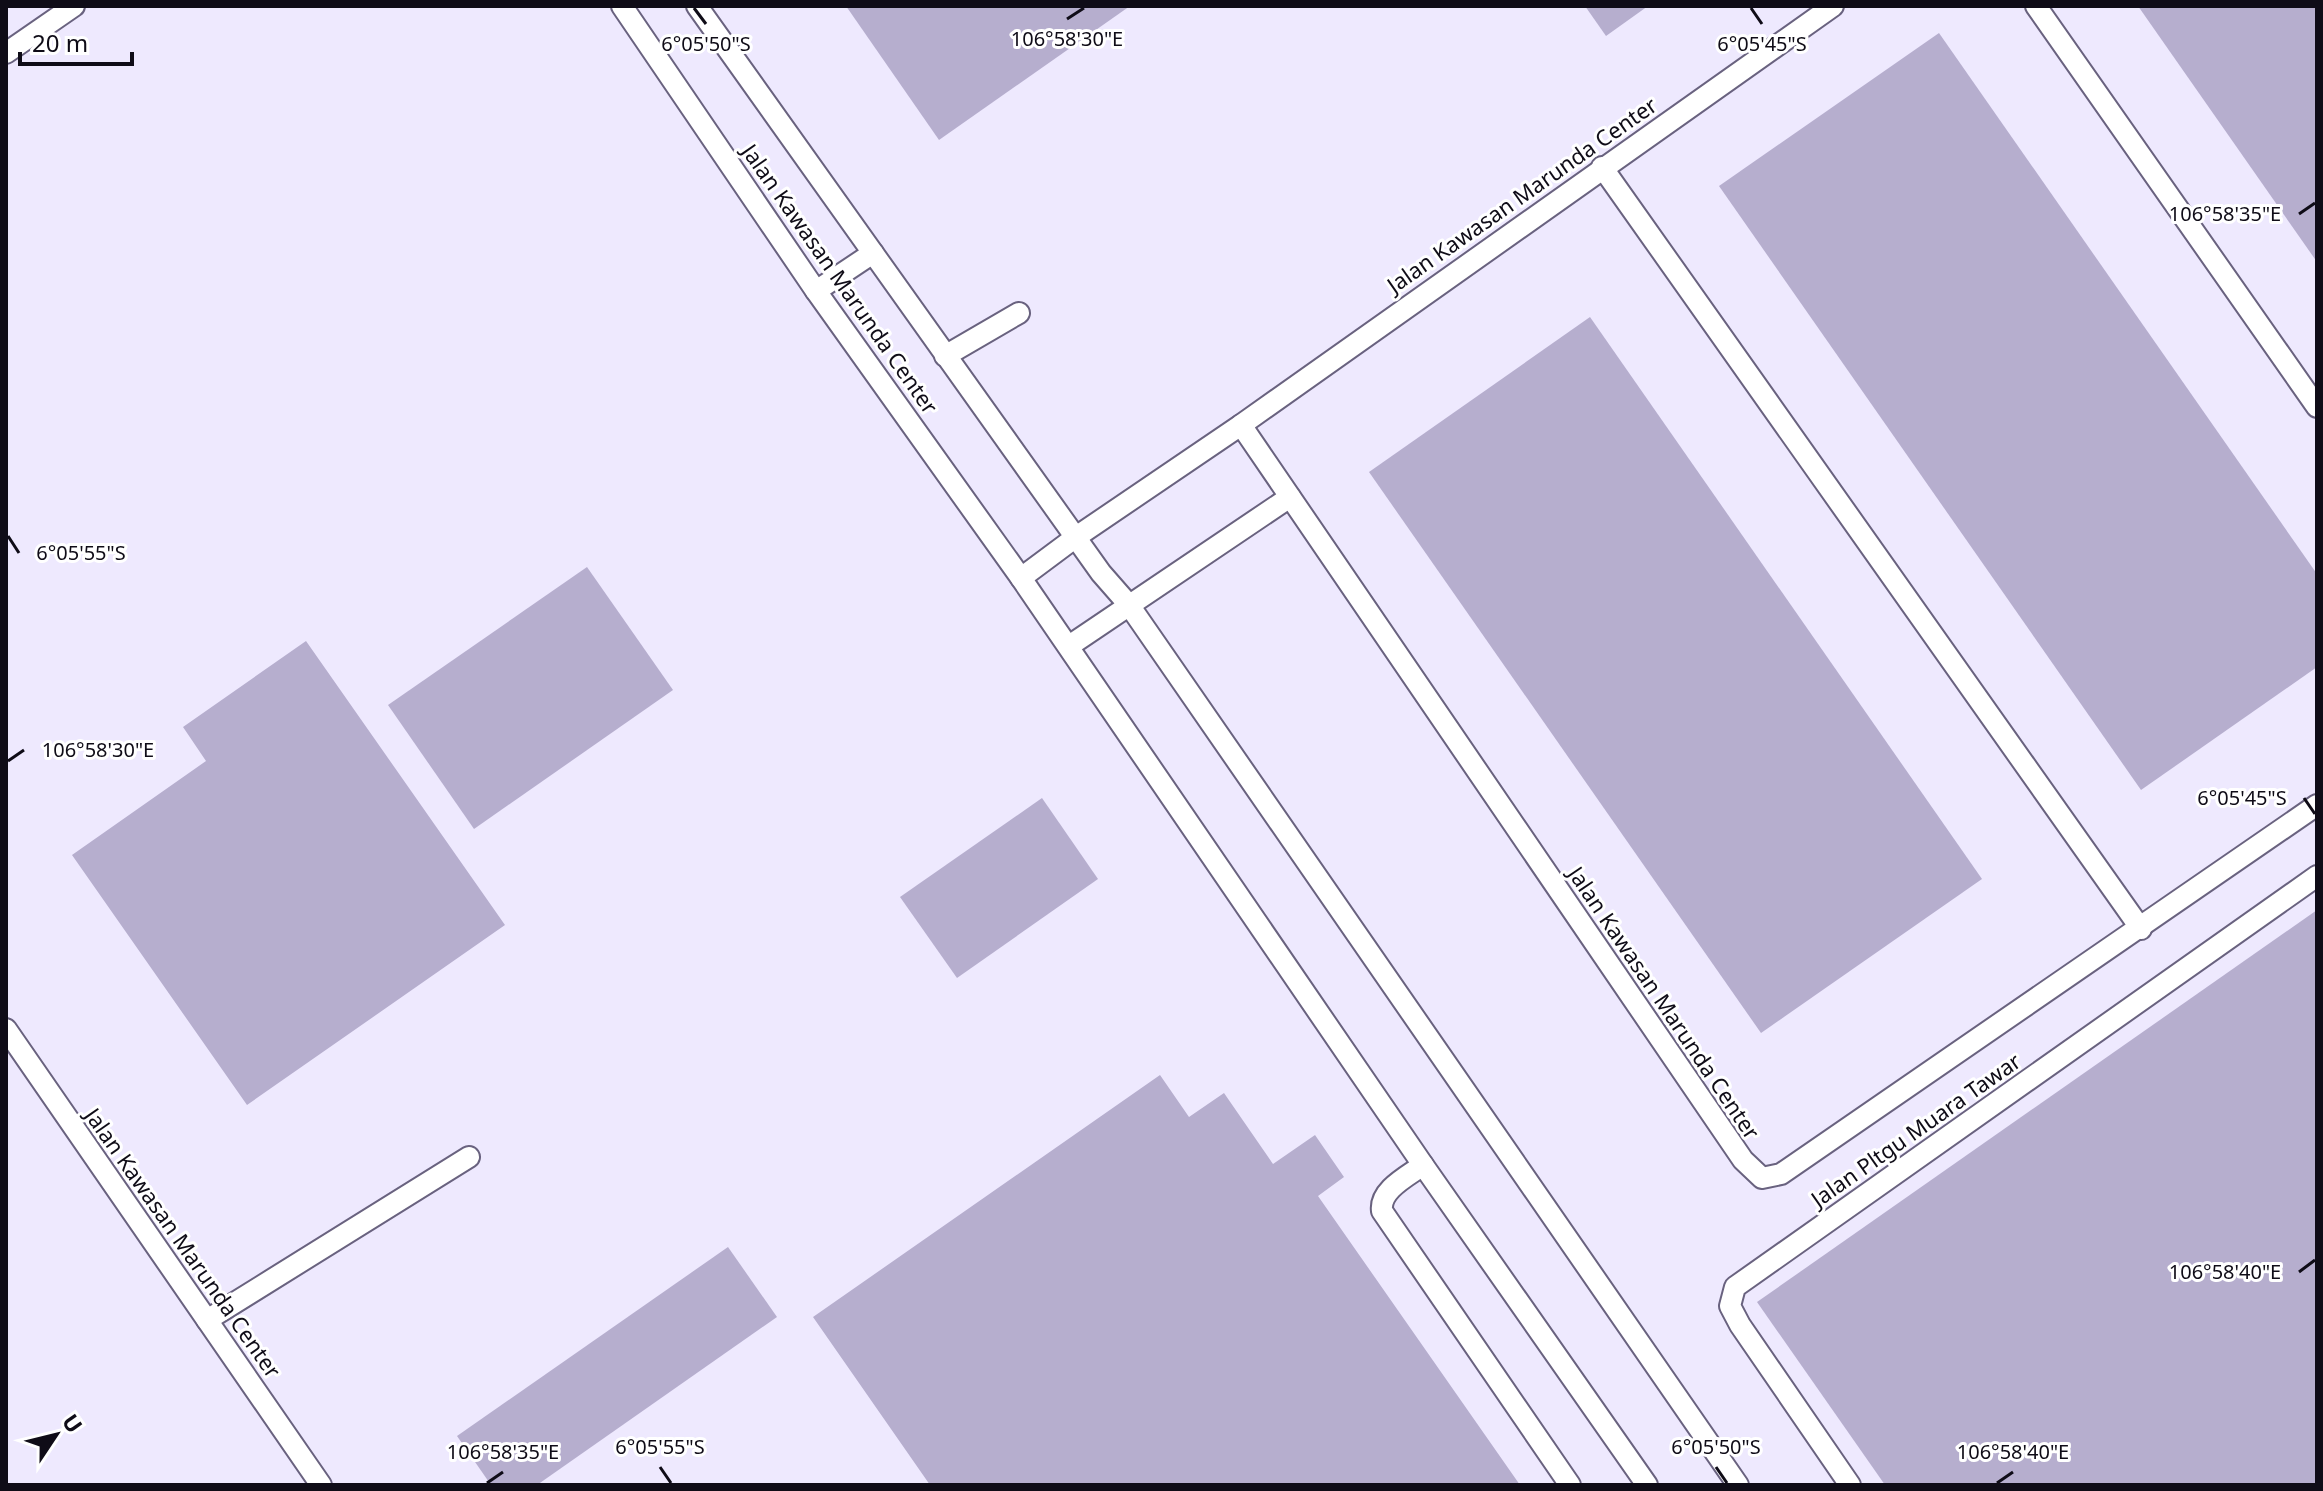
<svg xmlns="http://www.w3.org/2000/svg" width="2323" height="1491" font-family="'Noto Sans',sans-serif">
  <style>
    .building { fill: #b6aece }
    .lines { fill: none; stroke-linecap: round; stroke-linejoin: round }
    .lane-casing { stroke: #69627f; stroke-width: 24 }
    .lane { stroke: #fff; stroke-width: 20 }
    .ticks { fill: none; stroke: #0f0c17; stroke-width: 3 }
    .labels { text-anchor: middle; stroke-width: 6; stroke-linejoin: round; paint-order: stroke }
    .street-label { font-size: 22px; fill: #0f0c17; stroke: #fff }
    .ticks-label { font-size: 20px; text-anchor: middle; fill: #0f0c17; stroke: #fff; stroke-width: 6; stroke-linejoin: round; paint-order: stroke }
  </style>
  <rect width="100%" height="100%" fill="#eee9fe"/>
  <g class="building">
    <polygon points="846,6 1130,6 939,140"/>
    <polygon points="1585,6 1648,6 1606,36"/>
    <polygon points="2138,6 2317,6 2317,262"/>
    <polygon points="1939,33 2317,574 2317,667 2141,790 1719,186"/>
    <polygon points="1590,317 1982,879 1761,1033 1369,472"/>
    <polygon points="587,567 673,690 474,829 388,705"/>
    <polygon points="306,641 505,925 247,1105 72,855 206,761 183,727"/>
    <polygon points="1042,798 1098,879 957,978 900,897"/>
    <polygon points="2317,910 2317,1485 1885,1485 1757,1302"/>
    <polygon points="1160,1075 1189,1117 1224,1093 1273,1164 1315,1135 1344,1177 1318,1196 1520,1485 930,1485 813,1317"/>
    <polygon points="728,1247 777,1317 537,1485 491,1485 457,1436"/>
  </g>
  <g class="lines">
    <defs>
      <g id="lane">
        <polyline points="622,6 816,291 1021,578 1423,1165 1647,1485"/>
        <polyline points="697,6 1101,573 1129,605 1738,1485"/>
        <polyline points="1833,6 1241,425 1743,1160 1762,1178 1781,1174 2317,805"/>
        <polyline points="2036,6 2317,407"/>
        <polyline points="6,53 74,6"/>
        <polyline points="1602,167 2141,929"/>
        <polyline points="816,291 873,253"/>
        <polyline points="945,356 1019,313"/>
        <polyline points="1021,578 1076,537 1241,425"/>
        <polyline points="1069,646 1290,497"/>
        <polyline points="6,1029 321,1485"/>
        <path d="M 1423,1165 C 1408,1176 1379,1190 1382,1211 L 1570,1485"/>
        <polyline points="207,1320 469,1157"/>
        <polyline points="1850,1485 1740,1325 1730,1306 1735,1287 2317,876"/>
      </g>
    </defs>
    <use href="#lane" class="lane-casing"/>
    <use href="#lane" class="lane"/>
  </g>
  <path class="ticks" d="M 694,8 L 706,24M 1751,8 L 1762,24M 1067,19 L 1084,8M 2299,214 L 2315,203M 8,536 L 19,553M 8,761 L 24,750M 2304,798 L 2315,814M 2299,1272 L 2315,1260M 660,1467 L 671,1483M 1716,1467 L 1727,1483M 487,1483 L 503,1472M 1997,1483 L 2013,1472"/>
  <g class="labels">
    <g class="street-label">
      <text transform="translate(1522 195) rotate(-35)" y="8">Jalan Kawasan Marunda Center</text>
      <text transform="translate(840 279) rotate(55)" y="8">Jalan Kawasan Marunda Center</text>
      <text transform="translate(1664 1003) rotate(56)" y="8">Jalan Kawasan Marunda Center</text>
      <text transform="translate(1916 1130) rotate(-35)" y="8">Jalan Pltgu Muara Tawar</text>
      <text transform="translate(183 1243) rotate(55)" y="8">Jalan Kawasan Marunda Center</text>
    </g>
  </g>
  <g class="ticks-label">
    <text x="1067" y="46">106°58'30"E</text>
    <text x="706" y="51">6°05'50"S</text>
    <text x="1762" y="51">6°05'45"S</text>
    <text x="2225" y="221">106°58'35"E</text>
    <text x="81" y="560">6°05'55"S</text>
    <text x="98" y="757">106°58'30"E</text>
    <text x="2242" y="805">6°05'45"S</text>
    <text x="2225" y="1279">106°58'40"E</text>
    <text x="660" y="1454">6°05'55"S</text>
    <text x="1716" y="1454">6°05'50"S</text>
    <text x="503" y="1459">106°58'35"E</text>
    <text x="2013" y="1459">106°58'40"E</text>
  </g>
  <rect width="2323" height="1491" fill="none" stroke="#0f0c17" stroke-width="16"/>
  <g transform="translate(56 1435) rotate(55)" stroke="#ffffff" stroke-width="6" paint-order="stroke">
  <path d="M0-6L14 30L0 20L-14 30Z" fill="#0f0c17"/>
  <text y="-12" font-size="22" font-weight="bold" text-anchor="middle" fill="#0f0c17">U</text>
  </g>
  <path d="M20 52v12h112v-12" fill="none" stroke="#0f0c17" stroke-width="4"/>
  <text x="32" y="52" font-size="24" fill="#0f0c17" stroke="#ffffff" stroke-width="6" paint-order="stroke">20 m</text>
</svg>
